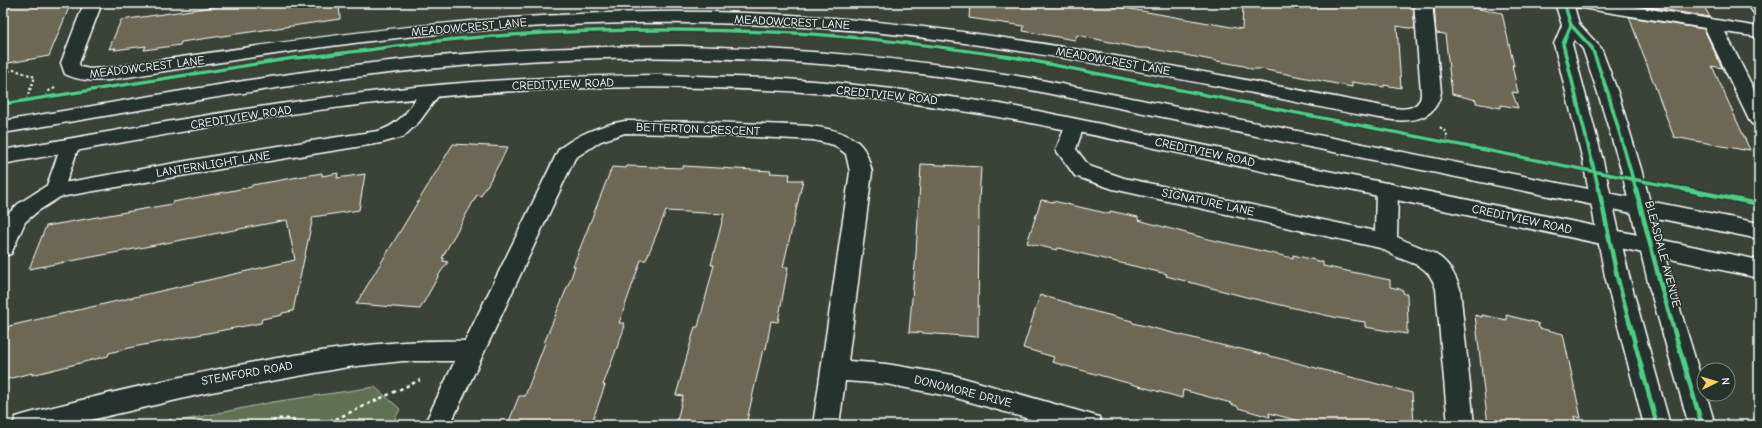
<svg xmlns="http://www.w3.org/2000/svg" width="1762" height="428" font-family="'Comic Neue',sans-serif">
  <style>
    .green { fill: #607052; stroke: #b0b8a8 }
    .building { fill: #6c6855; stroke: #fff }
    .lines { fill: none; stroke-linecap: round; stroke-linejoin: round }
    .lane-casing { stroke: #fff; stroke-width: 3 }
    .street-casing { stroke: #fff; stroke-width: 3 }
    .secondary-casing { stroke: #fff; stroke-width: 3 }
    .path-far1 { stroke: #fff; stroke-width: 2; stroke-dasharray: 2.5 2.5; stroke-linecap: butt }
    .path { stroke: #fff; stroke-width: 2.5; stroke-dasharray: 3.5 3.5; stroke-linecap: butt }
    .lane { fill: #26332d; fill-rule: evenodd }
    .street { fill: #26332d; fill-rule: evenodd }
    .secondary { fill: #26332d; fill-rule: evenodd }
    .cycleway-far1-casing { stroke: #26332d; stroke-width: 5.5 }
    .cycleway-casing { stroke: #26332d; stroke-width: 7 }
    .cycleway-far1 { stroke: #4dcf88; stroke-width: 3.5 }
    .cycleway { stroke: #4dcf88; stroke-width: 4.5 }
    .labels { text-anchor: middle; stroke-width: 3; stroke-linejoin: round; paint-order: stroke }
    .street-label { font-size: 12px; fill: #fff; stroke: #26332d }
  </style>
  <rect width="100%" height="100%" fill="#3b4339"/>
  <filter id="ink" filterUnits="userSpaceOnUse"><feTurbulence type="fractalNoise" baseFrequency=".025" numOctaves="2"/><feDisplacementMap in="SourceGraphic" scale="8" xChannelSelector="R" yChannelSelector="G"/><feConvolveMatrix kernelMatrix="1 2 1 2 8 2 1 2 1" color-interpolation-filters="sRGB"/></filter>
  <g filter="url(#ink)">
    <polygon class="green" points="375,387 400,409 392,425 160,425 273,402"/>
    <g class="building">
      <polygon points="11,3 71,3 49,56 3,64 3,19"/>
      <polygon points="241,3 339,3 340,19 181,42 180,45 144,50 146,46 114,50 116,48 109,49 121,20"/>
      <polygon points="970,3 1097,3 1242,29 1243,3 1413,3 1415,29 1397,26 1401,88 1384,85 1384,87 1352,82 1352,87 1261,69 1251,69 1244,66 1147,48 1138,48 1077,35 1075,40 1023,31 1024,26 969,18"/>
      <polygon points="1434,3 1450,4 1502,13 1514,66 1512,65 1518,93 1512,92 1518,108 1501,105 1501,108 1476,103 1476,100 1452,94 1445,34 1436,33"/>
      <polygon points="1624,3 1702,3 1710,17"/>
      <polygon points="1629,17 1704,29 1722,68 1712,66 1750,150 1743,149 1744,150 1674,137"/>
      <polygon points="453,144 508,147 487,186 486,186 481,196 477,195 463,220 442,258 444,258 443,261 448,262 440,273 420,309 356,304"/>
      <polygon points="921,164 981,167 979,201 978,337 909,332 916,254"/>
      <polygon points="627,166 683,168 683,166 771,171 770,173 790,174 789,180 803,180 783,267 788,267 778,322 771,321 766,349 763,349 746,425 676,425 683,396 676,395 695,327 698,327 714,265 711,265 724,214 666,211 646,260 641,260 619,323 624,323 623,326 625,326 603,385 605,385 591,425 508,424 519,396 525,396 545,343 544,343 571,278 575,266 573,266 612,167 626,168"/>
      <polygon points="322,173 322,176 338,173 337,178 365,174 359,210 313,217 293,311 282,313 282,315 262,319 261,323 133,347 109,353 108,356 32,375 32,373 3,380 3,343 9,326 295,260 287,220 29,269 46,226 172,204 173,202 251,187 252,185"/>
      <polygon points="1041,200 1053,202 1053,201 1110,214 1110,211 1138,217 1138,220 1208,239 1293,258 1293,255 1323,262 1323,266 1390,280 1390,287 1400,289 1403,291 1404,294 1407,294 1408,324 1407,323 1407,334 1365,327 1365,322 1338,318 1246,297 1166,276 1167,274 1058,248 1057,250 1027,243"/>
      <polygon points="1040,295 1069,303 1073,306 1132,321 1133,323 1237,349 1237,348 1274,357 1412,393 1414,425 1314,425 1269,413 1270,417 1238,408 1237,406 1231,404 1231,403 1183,390 1182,398 1052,362 1054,357 1023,348"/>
      <polygon points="1475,315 1482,317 1482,315 1507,320 1506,315 1538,323 1539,328 1563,334 1581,418 1574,416 1576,425 1488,425"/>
    </g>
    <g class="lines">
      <defs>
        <polygon id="lane" points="70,140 76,142 79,146 63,191 61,195 54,197 47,195 45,191 61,146 64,142"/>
        <g id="street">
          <path d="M 84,3 L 102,3 L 79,63 L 80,67 L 90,69 L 109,68 C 322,35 532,5 748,13 C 961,21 1169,66 1377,105 C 1388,107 1412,114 1419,101 C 1421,99 1421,95 1421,92 L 1414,3 L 1432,3 L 1441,92 C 1436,118 1416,122 1393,120 C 1337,112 1282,98 1227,88 C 1109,65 992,44 873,32 C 743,20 613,20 483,30 C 358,39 233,60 109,80 C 94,81 79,81 65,74 L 61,63 Z"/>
          <polygon points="1555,3 1573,3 1579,24 1601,48 1618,93 1641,169 1673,286 1704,388 1704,394 1706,394 1715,425 1689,425 1649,286 1621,169 1598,93 1583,49 1574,39 1572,44 1603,161 1629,276 1670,425 1644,425 1605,276 1583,161 1554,44 1562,25"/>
          <polygon points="1573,3 1613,3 1759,27 1759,37 1725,32 1759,100 1759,126 1752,124 1749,120 1705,28 1582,8 1576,7"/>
          <polygon points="1747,3 1759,3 1759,13 1753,12"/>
          <path d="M 431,86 L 438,88 L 441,92 L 419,122 L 403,137 L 381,143 L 226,168 L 60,197 L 38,211 L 25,222 L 11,254 L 3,256 L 3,221 L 7,215 L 18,204 L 46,186 L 226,154 L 378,131 C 389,128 397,122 405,114 C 414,104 418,89 431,86 Z"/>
          <path d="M 1074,119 L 1081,121 L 1084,125 L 1076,149 L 1089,166 L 1124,178 L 1375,231 L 1376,190 L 1379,185 L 1387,183 L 1395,185 L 1398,190 L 1397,237 C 1429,253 1447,250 1460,289 L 1474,425 L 1448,425 L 1436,289 C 1429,266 1416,265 1397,257 C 1391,254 1386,251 1380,248 L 1113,189 L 1075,176 L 1056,150 L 1067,121 Z"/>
          <path d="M 625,121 C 672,121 719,122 766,124 C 795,126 830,123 855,140 C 866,147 869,161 872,172 L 848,361 L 886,364 L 953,375 L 1089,414 L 1099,417 L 1102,425 L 1050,425 L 953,397 L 886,384 L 845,381 L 839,425 L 813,425 L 850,172 L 846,154 L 834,145 L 813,140 L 719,135 L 625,133 L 601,141 L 575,158 L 450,425 L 424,425 L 455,361 L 403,361 L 348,367 L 211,392 L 69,425 L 13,425 L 16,417 L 26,414 C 103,394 181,376 260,361 C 328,349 395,339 465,341 L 559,149 C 579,134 600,125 625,121 Z"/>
        </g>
        <g id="secondary">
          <path d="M 681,46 C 800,48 918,59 1036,79 L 1759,223 L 1759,239 L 1036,91 C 834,56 630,48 427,69 C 284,83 144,110 3,133 L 3,121 C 144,98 285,71 427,57 C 512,49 596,46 681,46 Z"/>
          <path d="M 658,75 L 770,78 L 827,82 L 902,90 L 1000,104 L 1038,111 L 1759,260 L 1759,278 C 1587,241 1415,204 1243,167 C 1085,133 928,97 767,90 C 639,84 510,88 383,102 C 255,116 129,142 3,164 L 3,150 C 128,129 253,105 380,91 C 472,80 565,76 658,75 Z"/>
        </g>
      </defs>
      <use href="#lane" class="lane-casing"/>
      <use href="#street" class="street-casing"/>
      <use href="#secondary" class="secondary-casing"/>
      <g class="path-far1">
        <polyline points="3,72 15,70 35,77 26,100"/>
        <polyline points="46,96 49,91 57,87"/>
        <polyline points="1440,127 1447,133 1447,141"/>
      </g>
      <g class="path">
        <polyline points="169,420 180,425"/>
        <path d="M 266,425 C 275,419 284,416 294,421 L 296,425"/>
        <polyline points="323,425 420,380"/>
      </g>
      <use href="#lane" class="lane"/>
      <use href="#street" class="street"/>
      <use href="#secondary" class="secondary"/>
      <defs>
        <g id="cycleway-far1">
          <polyline points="1564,3 1571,25 1592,48 1608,93 1636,190"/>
          <polyline points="1571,25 1563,44 1599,190"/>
          <path d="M 3,104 L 294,58 C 349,54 402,44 457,39 C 561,30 667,28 771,32 C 854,35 936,46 1018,58 L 1688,190"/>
        </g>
        <g id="cycleway">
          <polyline points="1599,189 1617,276 1657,425"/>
          <polyline points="1636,189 1661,286 1702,425"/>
          <polyline points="1683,189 1759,204"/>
        </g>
      </defs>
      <use href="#cycleway-far1" class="cycleway-far1-casing"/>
      <use href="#cycleway" class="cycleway-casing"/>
      <use href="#cycleway-far1" class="cycleway-far1"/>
      <use href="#cycleway" class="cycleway"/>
    </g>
  </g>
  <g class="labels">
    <g class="street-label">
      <text transform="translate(792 22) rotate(3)" y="4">MEADOWCREST LANE</text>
      <text transform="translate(469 27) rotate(-5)" y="4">MEADOWCREST LANE</text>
      <text transform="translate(1113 61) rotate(10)" y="4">MEADOWCREST LANE</text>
      <text transform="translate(147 67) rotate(-7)" y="4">MEADOWCREST LANE</text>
      <text transform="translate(563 84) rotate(-2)" y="4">CREDITVIEW ROAD</text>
      <text transform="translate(887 95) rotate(6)" y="4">CREDITVIEW ROAD</text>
      <text transform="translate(241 117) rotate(-9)" y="4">CREDITVIEW ROAD</text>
      <text transform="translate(698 129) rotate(2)" y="4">BETTERTON CRESCENT</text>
      <text transform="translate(1205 152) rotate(12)" y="4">CREDITVIEW ROAD</text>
      <text transform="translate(213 164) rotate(-9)" y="4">LANTERNLIGHT LANE</text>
      <text transform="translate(1208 202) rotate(12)" y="4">SIGNATURE LANE</text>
      <text transform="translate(1522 219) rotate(12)" y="4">CREDITVIEW ROAD</text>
      <text transform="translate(1663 254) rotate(75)" y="4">BLEASDALE AVENUE</text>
      <text transform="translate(247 373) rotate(-10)" y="4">STEMFORD ROAD</text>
      <text transform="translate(963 391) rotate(14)" y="4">DONOMORE DRIVE</text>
    </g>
  </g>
  <rect width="1762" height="428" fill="none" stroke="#26332d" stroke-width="16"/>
  <rect x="8" y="8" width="1746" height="412" fill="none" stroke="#fff" stroke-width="1.5" filter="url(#ink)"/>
  <g transform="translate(1716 382) rotate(85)"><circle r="19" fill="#26332d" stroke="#7d8581"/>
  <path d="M0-3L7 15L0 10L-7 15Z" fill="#ffd166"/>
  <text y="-6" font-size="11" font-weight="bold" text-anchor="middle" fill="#ffffff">N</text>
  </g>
</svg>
